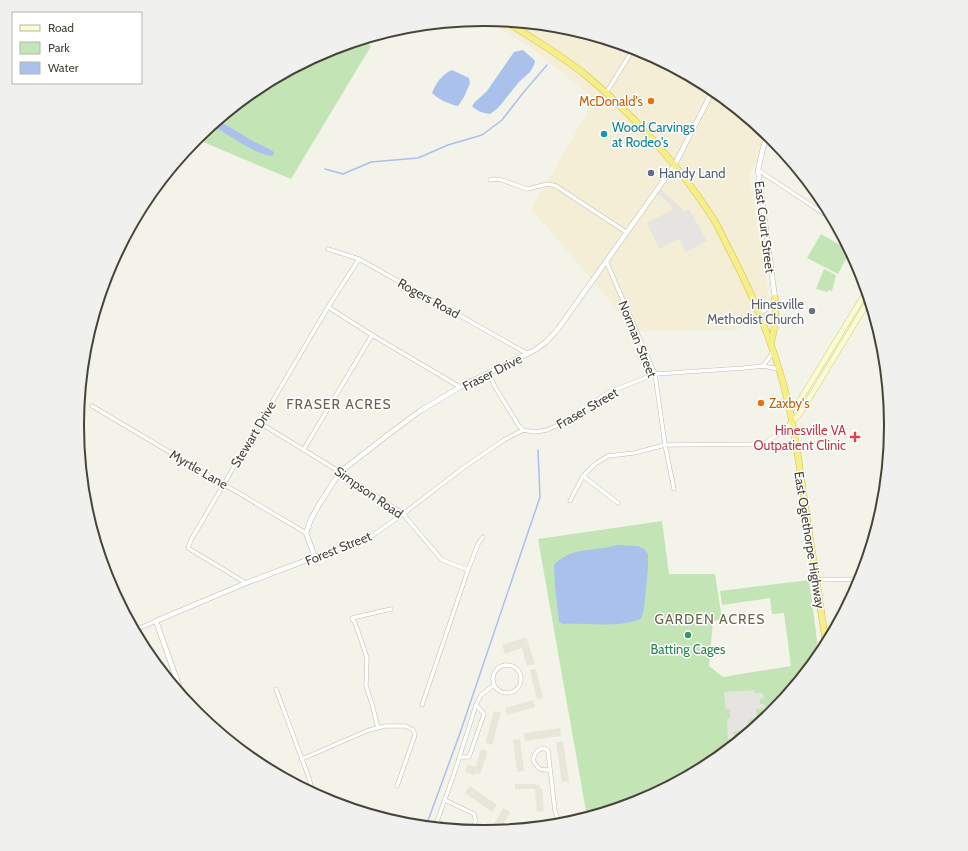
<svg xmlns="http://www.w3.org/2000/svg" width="968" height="851" font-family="Cabin,sans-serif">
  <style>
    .residential { fill: #e7e6d8 }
    .commercial { fill: #f4eed6 }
    .green { fill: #c3e5b5 }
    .parking { fill: #e5e4e1 }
    .water { fill: #aac1ec }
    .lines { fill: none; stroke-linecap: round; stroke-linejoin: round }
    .stream { stroke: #aac1ec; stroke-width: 1.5 }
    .minor-casing { stroke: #bebdac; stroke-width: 4.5 }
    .tertiary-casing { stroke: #bebdac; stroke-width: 5.5 }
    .secondary-casing { stroke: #cdcc9a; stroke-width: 6 }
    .trunk-casing { stroke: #d3c244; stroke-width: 7 }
    .minor { stroke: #fff; stroke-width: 3.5 }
    .tertiary { stroke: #fff; stroke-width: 4.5 }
    .secondary { stroke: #fbfbcc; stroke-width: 5 }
    .trunk { stroke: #f6ee89; stroke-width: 6 }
    .food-dot { fill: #e8710a; stroke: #fff; stroke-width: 1.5 }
    .culture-dot { fill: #0f9aa8; stroke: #fff; stroke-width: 1.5 }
    .service-dot { fill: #5c6f8a; stroke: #fff; stroke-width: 1.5 }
    .worship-dot { fill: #6b7280; stroke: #fff; stroke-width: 1.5 }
    .health-dot { fill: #e0444e; stroke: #fff; stroke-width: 1.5 }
    .leisure-dot { fill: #2e9e5b; stroke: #fff; stroke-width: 1.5 }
    .labels { text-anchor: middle; stroke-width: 3; stroke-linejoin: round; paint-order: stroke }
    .food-label { font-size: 13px; fill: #c56008; stroke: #fff; text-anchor: end }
    .culture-label { font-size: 13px; fill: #0d838f; stroke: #fff; text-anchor: start }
    .service-label { font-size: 13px; fill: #4e5e75; stroke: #fff; text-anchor: start }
    .street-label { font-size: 13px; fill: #474538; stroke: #fff }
    .worship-label { font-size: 13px; fill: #5b616d; stroke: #fff; text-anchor: end }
    .health-label { font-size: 13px; fill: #be3a42; stroke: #fff; text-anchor: end }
    .leisure-label { font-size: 13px; fill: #27864d; stroke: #fff }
    .neighbourhood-label { font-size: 14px; letter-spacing: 1px; fill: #696550; stroke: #fff }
    .rim { fill: none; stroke: #474538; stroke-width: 2 }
  </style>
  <rect width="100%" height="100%" fill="#f3f3e9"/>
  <g class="residential">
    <polygon points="526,637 535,664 527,666 522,648 505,654 502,645"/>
    <polygon points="536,669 543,698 537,700 530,670"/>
    <polygon points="533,700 535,707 507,715 505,708"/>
    <polygon points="494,711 501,713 492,745 485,743"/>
    <polygon points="560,728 561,736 525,741 524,733"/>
    <polygon points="520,739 524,771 517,772 513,740"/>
    <polygon points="563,741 569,781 562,782 556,742"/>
    <polygon points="481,749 488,751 481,772 480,772 480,774 475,773 475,775 465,772 468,764 476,767"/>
    <polygon points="515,784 536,784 536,785 539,785 540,789 542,789 544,811 537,812 535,789 515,789"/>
    <polygon points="470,786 497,805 492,812 465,793"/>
    <polygon points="503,808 510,812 500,830 490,831"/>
  </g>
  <polygon class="commercial" points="483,19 564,27 640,50 710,88 771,138 749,175 770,301 737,330 636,331 531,209 595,99 527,45"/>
  <g class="green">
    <polygon points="362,40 371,46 291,179 196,139 258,87 329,50"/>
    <polygon points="821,234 850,251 838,274 807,258"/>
    <polygon points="824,269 836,275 832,291 828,290 828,292 816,289"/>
    <polygon points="662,521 669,574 715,574 722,619 713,621 709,666 723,677 791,666 784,613 772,614 770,598 722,605 720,591 809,580 819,655 771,713 710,764 639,801 587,817 538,539"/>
  </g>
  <g class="parking">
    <polygon points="662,188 664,193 685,211 689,209 707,241 686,252 679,239 659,249 647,223 672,210 672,208 671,205 660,195 657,195"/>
    <polygon points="754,690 755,693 763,693 764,698 760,699 760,704 764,704 765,708 756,709 757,716 749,720 744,730 733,732 734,739 728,739 727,719 730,718 730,709 726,709 724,692"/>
  </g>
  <g class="water">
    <path d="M 523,50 L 531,57 L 535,61 L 534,65 L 530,72 L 519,82 L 498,108 L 490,114 C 482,113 477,111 472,106 L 475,102 L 487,91 L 514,52 Z"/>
    <path d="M 452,70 L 469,78 L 470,83 L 464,97 L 458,106 C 448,104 440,100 432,93 C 436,83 442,74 452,70 Z"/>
    <path d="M 218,120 L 251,140 L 273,151 L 274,154 L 272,156 C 256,155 227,134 212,125 Z"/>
    <path d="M 617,545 L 638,546 L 644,549 L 648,554 L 648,568 L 644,609 L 641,619 C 617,628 588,623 563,624 L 559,622 L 555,586 L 554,565 C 568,550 584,551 602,548 C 607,548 612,546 617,545 Z"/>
  </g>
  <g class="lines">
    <g class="stream">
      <polyline points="325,169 343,174 371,162 418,158 448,145 482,135 502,120 523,93 547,65"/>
      <polyline points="426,826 459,736 540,497 538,450"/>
    </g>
    <defs>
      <g id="minor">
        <polyline points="606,93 634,48"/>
        <polyline points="758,170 832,219"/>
        <polyline points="490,180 495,179 502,180 527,189 548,184 556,186 626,232"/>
        <polyline points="328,249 359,259 528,354"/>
        <polyline points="606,261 655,374 665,445 674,489"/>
        <polyline points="328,307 372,335 460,387"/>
        <polyline points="763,366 773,352"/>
        <polyline points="489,374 495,387 519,426 523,430 535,432 547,430 556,426 572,419 607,393 655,374 656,374 744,368 763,366 779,369"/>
        <polyline points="92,406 306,533"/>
        <polyline points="260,423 340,472 403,514 442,560 468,570"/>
        <polyline points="765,443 780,433 792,422"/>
        <polyline points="304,449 372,335"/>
        <polyline points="583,476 618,503"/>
        <polyline points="570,501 583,476 595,464 608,456 634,453 665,445 764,444 796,446"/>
        <polyline points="315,557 369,538 403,514 463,468 504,440 523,430"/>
        <polyline points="816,580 860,579"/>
        <polyline points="246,583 188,548 191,540 328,307 359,259"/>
        <polyline points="135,630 156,621"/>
        <circle cx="507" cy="679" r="14"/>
        <polyline points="276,689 309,778 313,793"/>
        <polyline points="422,705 468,570 478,544 483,537"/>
        <polyline points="378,728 372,704 366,686 367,658 361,640 355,623 352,618 391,609"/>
        <polyline points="460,757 469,757 484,714 476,705"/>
        <polyline points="302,759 369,730 385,726 406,726 413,730 415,735 397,786"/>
        <path d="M 550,770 C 539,770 539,770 533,760 C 535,753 536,750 544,748 L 548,751 L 555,811 L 560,825"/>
        <path d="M 437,822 C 449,826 482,840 474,814 L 445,800"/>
        <polyline points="435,827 454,774 476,705 481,695 494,685"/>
      </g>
      <g id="tertiary">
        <path d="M 759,313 C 767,308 772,308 775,298 L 758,170 L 763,148 L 768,135"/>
        <polyline points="183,697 156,621 246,583 315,557 306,533 311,519 320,503 340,472 389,434 420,411 460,387 535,350 546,342 558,329 674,166 713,90"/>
      </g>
      <g id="secondary">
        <polyline points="790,410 800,400 866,292"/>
        <polyline points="792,422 801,412 869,300"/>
      </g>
      <g id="trunk">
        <path d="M 505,21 C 531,37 557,53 582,72 C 631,112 680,166 714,220 C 720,230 725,242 731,253 C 757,303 778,356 790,411 C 796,439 800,470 804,498 C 811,547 819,595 826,644"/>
        <path d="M 771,343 C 775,328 777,314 775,298"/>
      </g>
    </defs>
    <use href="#minor" class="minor-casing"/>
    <use href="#tertiary" class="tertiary-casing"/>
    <use href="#secondary" class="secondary-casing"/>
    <use href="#trunk" class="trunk-casing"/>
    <use href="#minor" class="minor"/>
    <use href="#tertiary" class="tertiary"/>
    <use href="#secondary" class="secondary"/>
    <use href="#trunk" class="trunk"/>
  </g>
  <g class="food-dot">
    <circle cx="651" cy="101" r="4"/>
    <circle cx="761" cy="403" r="4"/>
  </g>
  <circle class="culture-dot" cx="604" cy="134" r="4"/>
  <circle class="service-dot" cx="651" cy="173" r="4"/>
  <circle class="worship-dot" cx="812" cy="311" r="4"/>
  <path class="health-dot" d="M853 431h4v4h4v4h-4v4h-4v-4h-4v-4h4z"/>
  <circle class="leisure-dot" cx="688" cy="635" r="4"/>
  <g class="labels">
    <g class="food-label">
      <text x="643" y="106">McDonald's</text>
      <text x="769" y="408" text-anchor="start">Zaxby's</text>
    </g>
    <g class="culture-label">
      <text x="612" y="132">Wood Carvings<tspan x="612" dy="15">at Rodeo's</tspan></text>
    </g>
    <g class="service-label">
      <text x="659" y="178">Handy Land</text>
    </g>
    <g class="street-label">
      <text transform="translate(765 227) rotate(83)" y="5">East Court Street</text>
      <text transform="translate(429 298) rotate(29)" y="5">Rogers Road</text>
      <text transform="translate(638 339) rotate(68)" y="5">Norman Street</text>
      <text transform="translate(492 372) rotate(-27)" y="5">Fraser Drive</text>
      <text transform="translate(587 408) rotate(-30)" y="5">Fraser Street</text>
      <text transform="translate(253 434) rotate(-59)" y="5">Stewart Drive</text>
      <text transform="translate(199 469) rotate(30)" y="5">Myrtle Lane</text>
      <text transform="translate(369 492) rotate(35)" y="5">Simpson Road</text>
      <text transform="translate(810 540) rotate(81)" y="5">East Oglethorpe Highway</text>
      <text transform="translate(338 548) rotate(-22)" y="5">Forest Street</text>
    </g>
    <g class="worship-label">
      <text x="804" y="309">Hinesville<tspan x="804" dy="15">Methodist Church</tspan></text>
    </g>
    <g class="health-label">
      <text x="846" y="435">Hinesville VA<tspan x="846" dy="15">Outpatient Clinic</tspan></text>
    </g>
    <g class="leisure-label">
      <text x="688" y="654">Batting Cages</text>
    </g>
    <g class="neighbourhood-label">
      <text x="339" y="409">FRASER ACRES</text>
      <text x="710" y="624">GARDEN ACRES</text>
    </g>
  </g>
  <path d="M0 0H968V851H0ZM483 26H485A399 399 0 0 1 884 425V426A399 399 0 0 1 485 825H483A399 399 0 0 1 84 426V425A399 399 0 0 1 483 26Z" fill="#f0f0ef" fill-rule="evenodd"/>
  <path class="rim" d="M483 26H485A399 399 0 0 1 884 425V426A399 399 0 0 1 485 825H483A399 399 0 0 1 84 426V425A399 399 0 0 1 483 26Z"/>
  <rect x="12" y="12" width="130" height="72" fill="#ffffff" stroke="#b5b5af"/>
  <rect x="20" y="25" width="20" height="6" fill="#fbfbcc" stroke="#b5b5af"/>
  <text x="48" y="32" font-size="12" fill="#474538">Road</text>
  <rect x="20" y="42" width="20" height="12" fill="#c3e5b5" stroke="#b5b5af"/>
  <text x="48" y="52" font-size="12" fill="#474538">Park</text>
  <rect x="20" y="62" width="20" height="12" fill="#aac1ec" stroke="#b5b5af"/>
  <text x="48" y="72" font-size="12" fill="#474538">Water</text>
</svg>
